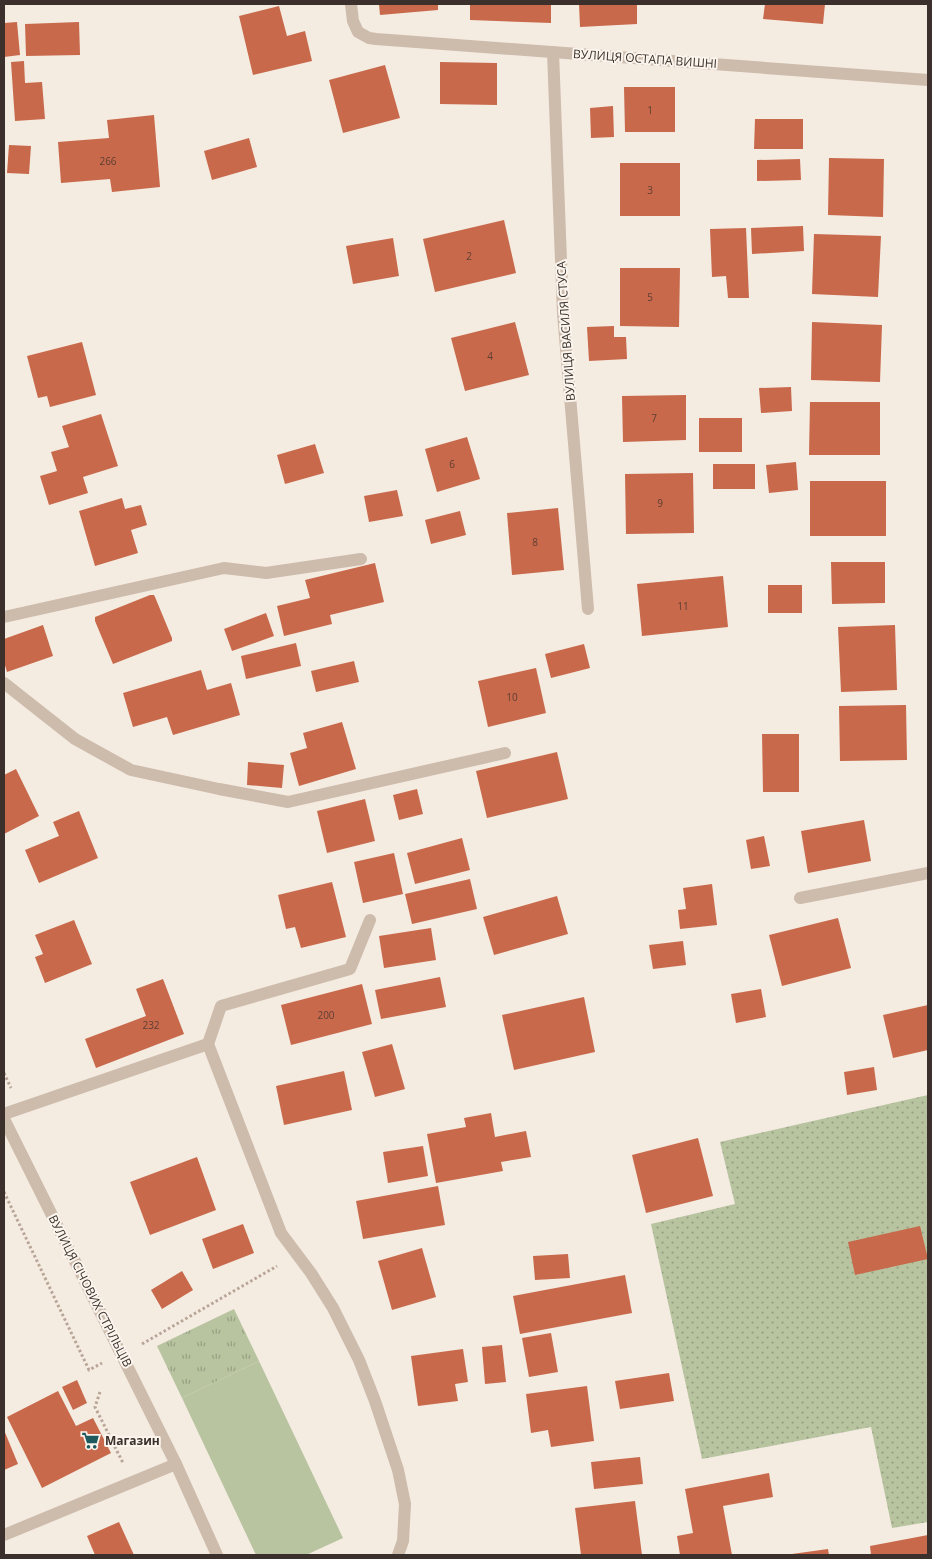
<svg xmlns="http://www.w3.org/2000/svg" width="932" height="1559" font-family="'Open Sans',sans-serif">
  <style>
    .grass { fill: #b8c4a0 }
    .park { fill: url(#park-tufts) }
    .garden { fill: url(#garden-dots) }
    .building { fill: #c8694b }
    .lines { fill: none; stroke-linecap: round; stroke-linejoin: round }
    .path { stroke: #b9a596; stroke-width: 3; stroke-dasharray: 2.5 2.5; stroke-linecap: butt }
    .service { stroke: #cdbbac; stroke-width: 12 }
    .minor { stroke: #cdbbac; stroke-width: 12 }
    .tertiary { stroke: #cdbbac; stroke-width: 12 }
    .labels { text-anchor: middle; stroke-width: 4; stroke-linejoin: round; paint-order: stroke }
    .number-label { font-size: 10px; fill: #5e3e33 }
    .street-label { font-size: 12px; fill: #3b302b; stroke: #fbf5ee }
    .poi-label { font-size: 12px; font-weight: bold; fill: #3b302b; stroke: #fbf5ee; text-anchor: start }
  </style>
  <defs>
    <pattern id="park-tufts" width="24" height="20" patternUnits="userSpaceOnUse" patternTransform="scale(1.25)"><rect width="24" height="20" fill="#b8c4a0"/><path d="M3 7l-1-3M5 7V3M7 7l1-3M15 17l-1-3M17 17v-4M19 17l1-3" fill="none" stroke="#97a083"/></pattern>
    <pattern id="garden-dots" width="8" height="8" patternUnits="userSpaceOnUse" patternTransform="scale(1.25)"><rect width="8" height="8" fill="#b8c4a0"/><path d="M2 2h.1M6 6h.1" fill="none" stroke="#97a083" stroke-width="1.8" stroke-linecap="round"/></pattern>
  </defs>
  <rect width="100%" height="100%" fill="#f4ebe1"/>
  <polygon class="grass" points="259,1361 343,1538 306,1555 256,1555 182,1398"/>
  <polygon class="park" points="234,1309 259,1361 182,1398 157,1346"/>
  <polygon class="garden" points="928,1095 928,1522 892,1528 871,1427 702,1459 651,1224 735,1204 720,1142"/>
  <g class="building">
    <polygon points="379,4 438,4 438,10 380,15"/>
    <polygon points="470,4 551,4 551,23 470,20"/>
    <polygon points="579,4 637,4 637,24 580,27"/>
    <polygon points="765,4 825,4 823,24 763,19"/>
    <polygon points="279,6 287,36 305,31 312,61 253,75 239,16"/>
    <polygon points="17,22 20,55 4,57 4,23"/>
    <polygon points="79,22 80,55 26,56 25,24"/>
    <polygon points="24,61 25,83 42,82 45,119 15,121 11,62"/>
    <polygon points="440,62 497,63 497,105 440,104"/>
    <polygon points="385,65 400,118 343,133 329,80"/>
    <polygon points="624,87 675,87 675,132 625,132"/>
    <polygon points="613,106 614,137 591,138 590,108"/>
    <polygon points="154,115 160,187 112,192 110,179 61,183 58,142 109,138 107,120"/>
    <polygon points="755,119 803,119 803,149 754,149"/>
    <polygon points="249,138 257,167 212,180 204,151"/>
    <polygon points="9,145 31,146 29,174 7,173"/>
    <polygon points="829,158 884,159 883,217 828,215"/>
    <polygon points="800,159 801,180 757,181 757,160"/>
    <rect x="620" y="163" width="60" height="53"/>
    <polygon points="504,220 516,273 435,292 423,239"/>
    <polygon points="803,226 804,251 752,254 751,228"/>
    <polygon points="746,228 749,298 728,298 726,276 712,277 710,229"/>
    <polygon points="814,234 881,236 878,297 812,294"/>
    <polygon points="393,238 399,276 353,284 346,246"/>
    <polygon points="620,268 680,268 679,327 620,326"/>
    <polygon points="515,322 529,375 465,391 451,338"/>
    <polygon points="812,322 882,325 880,382 811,380"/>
    <polygon points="614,326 614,337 626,337 627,359 589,361 587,327"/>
    <polygon points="82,342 96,395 50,407 47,396 38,398 27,356"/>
    <polygon points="791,387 792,411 761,413 759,388"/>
    <polygon points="686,395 686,440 623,442 622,396"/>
    <polygon points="810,402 880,402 880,455 809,455"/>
    <polygon points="101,414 118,466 83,477 88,493 49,505 40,476 57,471 51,452 69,447 62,426"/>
    <rect x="699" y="418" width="43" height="34"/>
    <polygon points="467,437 480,479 437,492 425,449"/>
    <polygon points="315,444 324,473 285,484 277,455"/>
    <polygon points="796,462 798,490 769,493 766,465"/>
    <rect x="713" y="464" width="42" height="25"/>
    <polygon points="693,473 694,533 626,534 625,474"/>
    <rect x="810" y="481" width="76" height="55"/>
    <polygon points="397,490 403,516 369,522 364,496"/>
    <polygon points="122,498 125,509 141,505 147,525 131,530 138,553 95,566 79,511"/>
    <polygon points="558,508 564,570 512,575 507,513"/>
    <polygon points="460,511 466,535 431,544 425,520"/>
    <polygon points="831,562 885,562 885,603 832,604"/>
    <polygon points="375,563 384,602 330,615 332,624 284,636 277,606 310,598 305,580"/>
    <polygon points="723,576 728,627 642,636 637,584"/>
    <rect x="768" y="585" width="34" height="28"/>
    <polygon points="150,595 154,595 155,597 172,638 172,641 113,664 95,621 95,617"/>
    <polygon points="266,613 274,636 232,651 224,629"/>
    <polygon points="43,625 53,656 7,672 4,662 4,639"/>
    <polygon points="895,625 897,690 841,692 838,627"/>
    <polygon points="296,643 301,666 246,679 241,656"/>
    <polygon points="584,644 590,668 551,678 545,654"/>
    <polygon points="354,661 359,682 316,692 311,671"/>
    <polygon points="536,668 546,713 488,727 478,681"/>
    <polygon points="201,670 207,690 231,683 240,715 173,735 167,717 133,727 123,693"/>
    <polygon points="906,705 907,760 840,761 839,706"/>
    <polygon points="342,722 356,769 299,786 290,753 307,748 303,733"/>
    <polygon points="762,734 799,734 799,792 763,792"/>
    <polygon points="557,752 568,799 487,818 476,771"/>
    <polygon points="248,762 284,765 282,788 247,785"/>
    <polygon points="16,769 39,816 4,834 4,775"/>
    <polygon points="417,789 423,814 399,820 393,795"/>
    <polygon points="365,799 375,841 327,853 317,811"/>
    <polygon points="79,811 98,858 39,883 25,850 59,836 53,822"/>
    <polygon points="864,820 871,861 808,873 801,831"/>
    <polygon points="764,836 770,866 751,869 746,840"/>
    <polygon points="462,838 470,870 415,884 407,853"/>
    <polygon points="394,853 403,894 363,903 354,862"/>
    <polygon points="470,879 477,909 412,924 405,894"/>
    <polygon points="332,882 346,937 301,948 295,927 286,929 278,895"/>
    <polygon points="712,884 717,925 680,929 678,910 686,909 683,888"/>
    <polygon points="557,896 568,934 494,955 483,917"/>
    <polygon points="838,918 851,968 782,986 769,935"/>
    <polygon points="74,920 92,964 45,983 35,957 43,954 35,935"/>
    <polygon points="431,928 436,960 384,968 379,936"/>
    <polygon points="683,941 686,965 653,969 649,945"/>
    <polygon points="440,977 446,1007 381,1019 375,990"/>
    <polygon points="163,979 184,1034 96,1068 85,1039 146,1016 136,989"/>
    <polygon points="362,984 372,1024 291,1045 281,1005"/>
    <polygon points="761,989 766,1017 736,1023 731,994"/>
    <polygon points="584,997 595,1052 514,1070 502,1015"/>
    <polygon points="928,1005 928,1050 893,1058 883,1015"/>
    <polygon points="392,1044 405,1089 375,1097 362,1052"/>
    <polygon points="874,1067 877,1090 847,1095 844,1072"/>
    <polygon points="344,1071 352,1110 284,1125 276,1086"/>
    <polygon points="491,1113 495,1137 526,1131 531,1157 501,1162 503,1171 436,1183 427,1134 466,1127 464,1118"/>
    <polygon points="698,1138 713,1196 646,1213 632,1155"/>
    <polygon points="423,1146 428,1176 388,1183 383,1152"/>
    <polygon points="197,1157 216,1210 150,1235 130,1182"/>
    <polygon points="438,1186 445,1225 363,1239 356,1201"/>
    <polygon points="243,1224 254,1253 213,1269 202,1239"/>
    <polygon points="920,1226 928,1259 855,1275 848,1242"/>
    <polygon points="422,1248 436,1297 392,1310 378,1261"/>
    <polygon points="568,1254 570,1278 535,1280 533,1256"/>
    <polygon points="182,1271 193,1290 162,1309 151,1290"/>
    <polygon points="625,1275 632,1313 520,1334 513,1296"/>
    <polygon points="551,1333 558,1372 529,1377 522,1338"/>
    <polygon points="502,1345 506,1382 485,1384 482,1347"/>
    <polygon points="463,1349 468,1382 455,1384 458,1401 418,1406 411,1356"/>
    <polygon points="669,1373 674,1401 620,1409 615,1381"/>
    <polygon points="77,1380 87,1403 73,1410 62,1387"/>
    <polygon points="587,1386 594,1441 551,1447 548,1430 531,1433 526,1394"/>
    <polygon points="58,1391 76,1426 93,1418 111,1453 42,1488 7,1417"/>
    <polygon points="4,1430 18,1464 4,1470"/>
    <polygon points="640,1457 643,1484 594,1489 591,1462"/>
    <polygon points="769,1473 773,1497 723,1506 732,1555 680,1555 677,1536 693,1533 685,1489"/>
    <polygon points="635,1501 642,1555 581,1555 575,1508"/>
    <polygon points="119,1522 134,1555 95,1555 87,1536"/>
    <polygon points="928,1535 928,1555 871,1555 870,1546"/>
    <polygon points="828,1549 829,1555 792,1555 792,1554"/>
  </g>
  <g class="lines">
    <g class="path">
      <polyline points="4,1073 11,1088"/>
      <polyline points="4,1192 89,1370 102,1363"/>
      <polyline points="142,1344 277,1266"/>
      <polyline points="100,1392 95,1407 123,1463"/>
    </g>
    <g class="service">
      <polyline points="4,617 224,568 266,573 361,559"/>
      <polyline points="4,683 75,739 131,770 219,789 288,802 505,753"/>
      <polyline points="800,898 928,873"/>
      <polyline points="370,920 350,969 221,1006 208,1044 281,1233 311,1273 333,1308 359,1360 375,1401 398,1470 405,1504 403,1541 398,1555"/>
      <polyline points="4,1114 208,1044"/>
      <polyline points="4,1535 176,1464"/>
    </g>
    <g class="minor">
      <polyline points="351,4 353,21 358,32 369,38 376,39 928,80"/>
      <polyline points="553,52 563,313 588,609"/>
    </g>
    <polyline class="tertiary" points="4,1119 176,1464 217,1555"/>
  </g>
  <defs>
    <symbol id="supermarket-bare" viewBox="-9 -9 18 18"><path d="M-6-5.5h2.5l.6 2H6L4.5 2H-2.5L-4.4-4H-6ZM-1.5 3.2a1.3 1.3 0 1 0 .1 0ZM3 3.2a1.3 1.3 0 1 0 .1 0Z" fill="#1f5a5e" stroke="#fbf5ee" stroke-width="2.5" paint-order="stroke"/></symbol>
  </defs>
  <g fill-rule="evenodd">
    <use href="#supermarket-bare" x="78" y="1428" width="25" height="25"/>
  </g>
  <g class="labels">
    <g class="number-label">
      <text x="650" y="114">1</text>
      <text x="108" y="165">266</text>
      <text x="650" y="194">3</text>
      <text x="469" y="260">2</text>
      <text x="650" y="301">5</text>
      <text x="490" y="360">4</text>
      <text x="654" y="422">7</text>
      <text x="452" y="468">6</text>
      <text x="660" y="507">9</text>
      <text x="535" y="546">8</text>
      <text x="683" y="610">11</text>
      <text x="512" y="701">10</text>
      <text x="326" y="1019">200</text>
      <text x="151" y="1029">232</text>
    </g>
    <g class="street-label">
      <text transform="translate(645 59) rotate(4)" y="4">ВУЛИЦЯ ОСТАПА ВИШНІ</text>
      <text transform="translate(566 331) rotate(-94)" y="4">ВУЛИЦЯ ВАСИЛЯ СТУСА</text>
      <text transform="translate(90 1291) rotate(63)" y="4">ВУЛИЦЯ СІЧОВИХ СТРІЛЬЦІВ</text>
    </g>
    <g class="poi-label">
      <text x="105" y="1445">Магазин</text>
    </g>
  </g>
  <rect width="932" height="1559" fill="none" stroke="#3b302b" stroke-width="10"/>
</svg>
